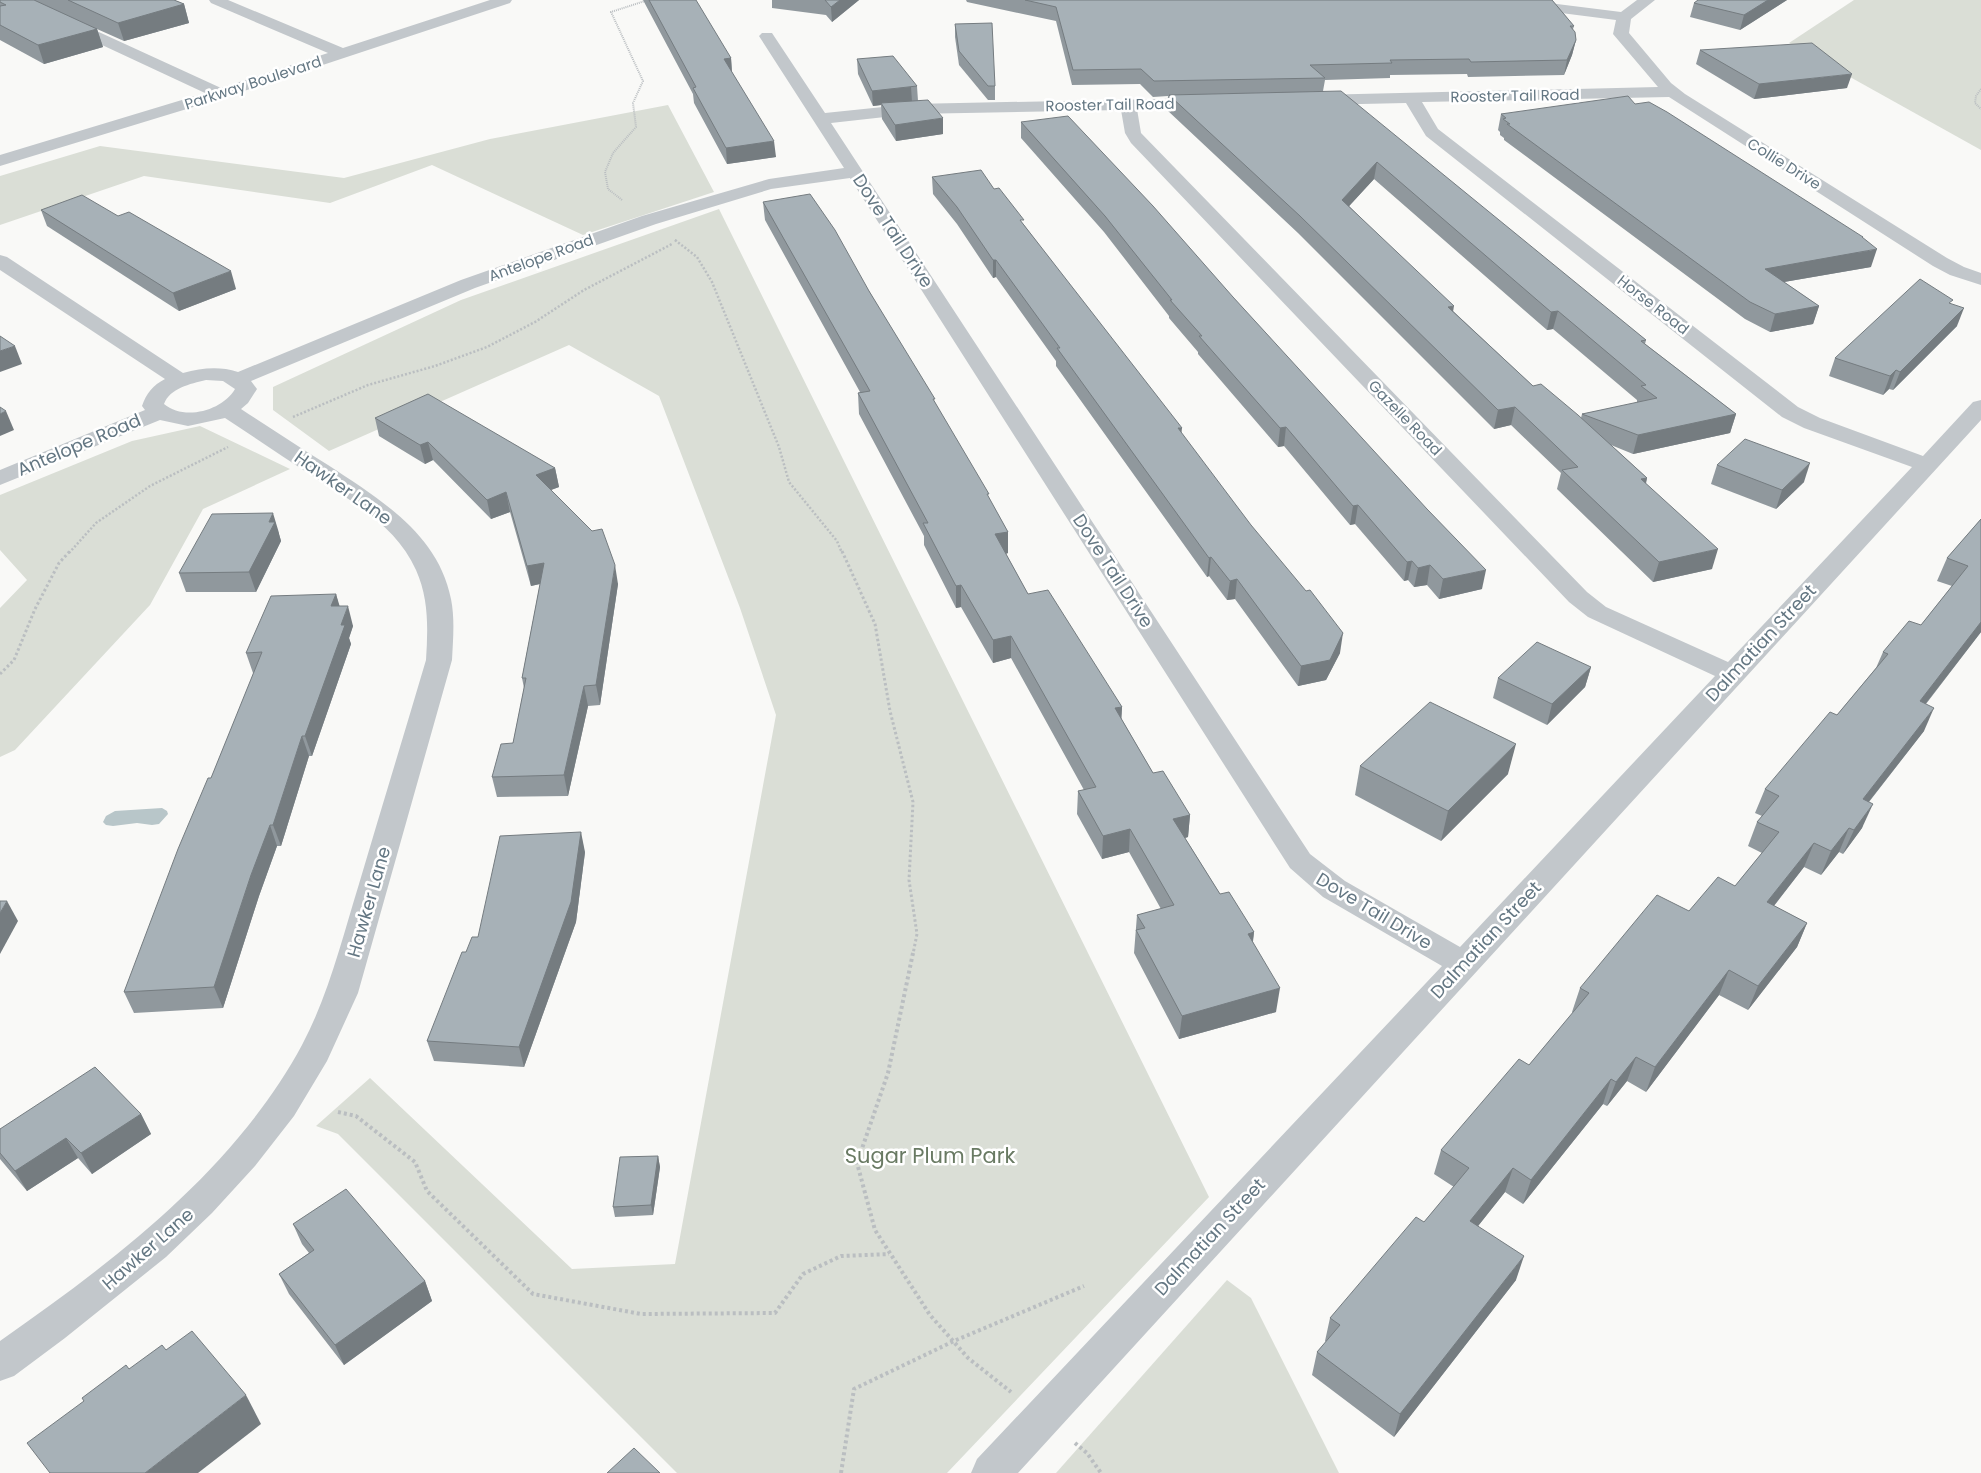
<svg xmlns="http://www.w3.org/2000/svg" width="1981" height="1473" font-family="Poppins,sans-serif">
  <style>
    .green { fill: #daded6 }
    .water { fill: #b8c6c9 }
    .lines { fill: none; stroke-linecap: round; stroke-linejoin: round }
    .path-far3 { stroke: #babec1; stroke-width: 2; stroke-dasharray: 1 1; stroke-linecap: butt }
    .path-far2 { stroke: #babec1; stroke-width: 2.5; stroke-dasharray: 2 2; stroke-linecap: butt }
    .path-far1 { stroke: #babec1; stroke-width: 3; stroke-dasharray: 2.5 2.5; stroke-linecap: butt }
    .path { stroke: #babec1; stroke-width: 4; stroke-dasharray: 3 3; stroke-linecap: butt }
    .minor { fill: #c2c7cb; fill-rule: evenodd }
    .wall { fill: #90989d; fill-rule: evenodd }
    .shaded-wall { fill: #757c80 }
    .building { fill: #a7b1b7; stroke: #757c80 }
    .labels { text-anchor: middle; stroke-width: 5; stroke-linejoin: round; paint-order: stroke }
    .far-street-label { font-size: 15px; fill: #647783; stroke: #fff }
    .street-label { font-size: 18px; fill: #647783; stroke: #fff }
    .near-park-label { font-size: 21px; fill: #697a63; stroke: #fff }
  </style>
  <rect width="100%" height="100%" fill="#f9f9f7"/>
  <g class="green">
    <polygon points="1854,0 1981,0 1981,150 1789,43"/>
    <polygon points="668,105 714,192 583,235 432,165 330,203 144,176 0,225 0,176 100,146 344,178 490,139"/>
    <polygon points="719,209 1209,1197 947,1473 677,1473 338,1134 316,1126 370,1078 572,1269 675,1264 776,715 740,608 659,396 569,345 329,451 273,410 273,387 461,300"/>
    <polygon points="200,426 290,469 203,509 150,605 15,750 0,757 0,608 27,580 0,550 0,495 132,441"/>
    <polygon points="1227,1280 1251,1298 1339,1473 1056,1473"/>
  </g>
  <polygon class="water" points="162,808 167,811 168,814 159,824 152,825 137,823 113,826 106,825 103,822 106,816 115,811"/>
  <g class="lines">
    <g class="path-far3">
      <polyline points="1981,89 1976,96 1975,103 1981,109"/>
      <polyline points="622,200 608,189 605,172 613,153 636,127 633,103 643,81 611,12 648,0"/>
      <polyline points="675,240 677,241"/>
    </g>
    <g class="path-far2">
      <polyline points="675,240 697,257 712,282 779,447 789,482 837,541 842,553"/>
      <polyline points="293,417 368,385 435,366 487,347 535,322 584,290 672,244"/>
      <polyline points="69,553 96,523 150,486 228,447"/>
    </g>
    <g class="path-far1">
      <polyline points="842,551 875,624 890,711 913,802 909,880 917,934 913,954"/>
      <polyline points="0,674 14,660 35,609 59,563 70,551"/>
    </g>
    <g class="path">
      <polyline points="913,953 888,1073 857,1163 875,1230 930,1315 968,1358 1011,1392"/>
      <polyline points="338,1112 356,1116 415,1162 427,1191 533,1294 641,1314 775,1313 803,1274 841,1256 889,1254"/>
      <polyline points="1075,1443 1087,1453 1101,1473"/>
      <polyline points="841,1473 854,1389 954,1341 1084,1286"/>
    </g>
    <g class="minor">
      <polygon points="10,0 29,0 221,88 328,53 211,3 209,0 228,0 343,48 490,0 512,0 510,3 226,97 0,166 0,155 205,93 12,3"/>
      <path d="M 1525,0 L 1621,12 L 1637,0 L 1655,0 L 1631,19 L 1629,33 L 1671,83 L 1685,94 L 1947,258 L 1964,267 L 1981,273 L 1981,285 L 1950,275 L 1933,266 L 1669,97 L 1422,102 L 1438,129 L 1798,407 L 1820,418 L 1923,456 L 1973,402 L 1981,400 L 1981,420 L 1018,1473 L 971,1473 L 977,1459 L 1442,966 L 1323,897 L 1290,868 L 850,178 L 771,189 L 656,224 L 475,288 L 251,381 L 257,389 L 248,403 L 241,409 C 270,428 299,447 328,465 C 379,499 438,533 451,599 C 455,619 453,640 452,660 L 358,993 L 327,1061 L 294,1116 L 255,1166 L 212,1213 L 166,1257 L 65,1338 L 14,1376 L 0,1381 L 0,1341 C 114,1261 234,1171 302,1045 C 329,994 342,939 359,884 C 381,809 404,735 426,660 C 428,629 429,599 416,570 C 396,525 351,501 311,475 C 282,456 254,437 225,418 L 188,426 L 160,420 L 0,485 L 0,470 L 145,410 L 142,406 C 146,394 153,385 165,379 L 0,270 L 0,255 L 7,257 L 183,373 C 202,368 219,366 238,372 L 461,280 L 642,216 L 769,179 L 844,168 L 759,36 L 762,33 L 772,33 L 825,113 L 912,104 L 1206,98 L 1212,100 L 1214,103 L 1212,106 L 1137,109 L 1141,133 L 1587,592 L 1606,607 L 1728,662 L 1912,467 L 1804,428 L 1782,417 L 1426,136 L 1406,103 L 1316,105 L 1310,103 L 1308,100 L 1310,97 L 1316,95 L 1658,87 L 1613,34 L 1616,20 L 1522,8 L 1517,7 L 1515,4 L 1517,1 ZM 1121,110 L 1125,133 L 1131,143 L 1569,602 L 1588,617 L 1715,676 L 1460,947 L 1345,881 L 1310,854 L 831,123 L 912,114 ZM 206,380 L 223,381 L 235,389 C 222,411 184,421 164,404 C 170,388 190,384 206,380 Z"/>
    </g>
  </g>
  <g class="wall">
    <polygon points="0,0 174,0 184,4 189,23 124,41 97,29 103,47 44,64 0,40"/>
    <polygon points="643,0 681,0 731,58 732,72 776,157 727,164 694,103 693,94"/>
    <polygon points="772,0 859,0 832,22 826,15 772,8"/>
    <path d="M 966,0 L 1552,0 L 1574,26 L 1573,29 L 1576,40 L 1572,55 L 1564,75 L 1468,77 L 1467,74 L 1390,75 L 1390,78 L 1325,80 L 1323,91 L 1646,340 L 1645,344 L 1736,414 L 1730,433 L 1633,454 L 1611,445 L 1647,478 L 1646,484 L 1712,569 L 1653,582 L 1557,489 L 1561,473 L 1511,425 L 1494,429 L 1298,233 L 1167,110 L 1168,96 L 1153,97 L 1140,84 L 1072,85 L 1056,21 L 967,2 ZM 1374,179 L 1547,330 L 1553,329 L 1637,400 L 1637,403 L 1582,414 L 1581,418 L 1533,386 L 1453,311 L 1349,206 Z"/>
    <polygon points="1698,0 1787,0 1740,30 1690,17 1694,3"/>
    <polygon points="955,24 995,86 995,100 988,100 959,65 955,37"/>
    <polygon points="1700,50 1847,88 1754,99 1696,64"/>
    <polygon points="857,59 917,86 918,101 943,134 896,141 882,119 881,105 873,106 858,74"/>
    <polygon points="1635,104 1863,238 1871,267 1784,282 1819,306 1813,324 1770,332 1745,319 1504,140 1504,138 1500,135 1500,132 1498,130 1501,114"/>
    <polygon points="1021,122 1482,589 1439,599 1427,585 1414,587 1408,580 1404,581 1355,524 1350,525 1284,446 1278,447 1198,354 1198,352 1169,318 1169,316 1104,232 1021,138"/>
    <polygon points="932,177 994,189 1024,225 1181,433 1340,653 1326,680 1298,686 1235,599 1227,600 1209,576 1207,577 1056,366 1056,361 996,277 993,278 957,224 933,194"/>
    <polygon points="763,202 869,291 935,403 1008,532 1008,553 1006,554 1028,594 1122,707 1121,718 1153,773 1190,815 1188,837 1185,838 1220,894 1254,932 1253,942 1276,1012 1179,1039 1134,953 1137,915 1161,909 1129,852 1102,859 1077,814 1078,791 1084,790 1011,658 993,663 961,607 956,608 924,545 924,536 859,414 858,393 860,392 765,220"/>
    <polygon points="41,210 236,289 179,311 47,226"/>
    <polygon points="1951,304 1957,326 1893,390 1889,389 1883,395 1829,376 1835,358"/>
    <polygon points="375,418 555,468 559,487 551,490 618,584 600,705 588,706 568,796 497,797 492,777 513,743 524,688 522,678 540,584 531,586 510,512 491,519 433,460 425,464 379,436"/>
    <polygon points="1717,465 1804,482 1776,509 1711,484"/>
    <polygon points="1981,519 1981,632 1926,704 1924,731 1869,802 1862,828 1843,854 1839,852 1821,875 1804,867 1774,906 1807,923 1797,947 1748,1010 1719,995 1646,1092 1627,1081 1607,1106 1603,1104 1523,1204 1505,1192 1478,1226 1516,1280 1394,1437 1312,1375 1317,1352 1326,1342 1325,1341 1330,1318 1424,1222 1454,1187 1434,1174 1441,1150 1529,1065 1573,1013 1572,1012 1580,988 1689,911 1735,886 1762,853 1748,846 1757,822 1762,816 1755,813 1765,789 1837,715 1876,668 1883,652 1921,625 1952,586 1937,581 1947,558"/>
    <polygon points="279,533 279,534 281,541 256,592 186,592 179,573"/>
    <polygon points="336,594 339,606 353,626 349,638 351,644 312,756 309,756 281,846 277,846 259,896 223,1008 134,1013 124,992 254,673 253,673 246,653"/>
    <polygon points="1591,667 1585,687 1547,725 1493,698 1498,678"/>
    <polygon points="1360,766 1508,774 1441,841 1355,795"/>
    <polygon points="585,852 576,922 524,1067 434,1061 427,1041 466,952 478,937"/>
    <polygon points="141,1114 151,1134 92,1174 78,1158 27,1191 0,1159 0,1129"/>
    <polygon points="658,1156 660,1167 653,1215 615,1217 613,1207"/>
    <polygon points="293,1224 425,1281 432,1301 344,1365 289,1294 279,1274 309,1253 302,1244"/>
  </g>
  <g class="shaded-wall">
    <polygon points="840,0 859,0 832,22 831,7"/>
    <polygon points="1768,0 1787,0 1740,30 1744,15"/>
    <polygon points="184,4 189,23 124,41 118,23"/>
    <polygon points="97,29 103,47 44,64 38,45"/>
    <polygon points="1576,40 1572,55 1564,75 1567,60"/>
    <polygon points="731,58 732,74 724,59"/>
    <polygon points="1852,74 1847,88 1754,99 1759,84"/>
    <polygon points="911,87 912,102 881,103 881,105 873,106 872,91"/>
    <polygon points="943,118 943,134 896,141 895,125"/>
    <polygon points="774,141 776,157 727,164 726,148"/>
    <polygon points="1377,162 1374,179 1340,216 1342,200"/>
    <polygon points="1863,237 1858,253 1877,249 1871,267 1760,286 1765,269"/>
    <polygon points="993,260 996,260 996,277 993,278"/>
    <polygon points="231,271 236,289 179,311 173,293"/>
    <polygon points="1454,306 1451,323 1448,307"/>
    <polygon points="1819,306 1813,324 1770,332 1775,314"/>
    <polygon points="1964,308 1957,326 1893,390 1900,372"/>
    <polygon points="1558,311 1553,329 1547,330 1551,312"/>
    <polygon points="15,346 22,364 0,372 0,351"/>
    <polygon points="1896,370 1889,389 1883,395 1890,376"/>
    <polygon points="1515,407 1511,425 1494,429 1498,410"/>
    <polygon points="6,411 14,430 0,436 0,414"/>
    <polygon points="1736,414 1730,433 1633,454 1638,435"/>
    <polygon points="1286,427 1284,446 1278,447 1280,428"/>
    <polygon points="1178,428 1182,428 1180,446"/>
    <polygon points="428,442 433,460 425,464 420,445"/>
    <polygon points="1810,463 1804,482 1776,509 1782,490"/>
    <polygon points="555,468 559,487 540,494 536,475"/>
    <polygon points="1647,478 1642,497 1641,479"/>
    <polygon points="506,492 510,512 491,519 487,500"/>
    <polygon points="1358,505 1355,524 1350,525 1353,506"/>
    <polygon points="273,513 279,533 279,534 281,541 256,592 249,572 269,522"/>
    <polygon points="1008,532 1008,553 995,556 995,534"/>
    <polygon points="1718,549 1712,569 1653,582 1659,562"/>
    <polygon points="1211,557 1209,576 1207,577 1209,558"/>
    <polygon points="1412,561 1408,580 1404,581 1407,562"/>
    <polygon points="544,563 548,582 531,586 527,566"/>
    <polygon points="615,565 618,584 600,705 596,685"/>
    <polygon points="1430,565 1427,585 1414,587 1418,568"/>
    <polygon points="1486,570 1482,589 1439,599 1443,579"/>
    <polygon points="1237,579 1235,599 1227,600 1230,581"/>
    <polygon points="961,585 961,607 956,608 956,586"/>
    <polygon points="336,594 342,614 331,606"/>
    <polygon points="348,606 353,626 349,638 351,644 312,756 305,736 341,625"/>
    <polygon points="1981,622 1981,632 1909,725 1920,701"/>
    <polygon points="1343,633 1340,653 1326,680 1298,686 1301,666"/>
    <polygon points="1011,636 1011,658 993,663 993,640"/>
    <polygon points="1591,667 1585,687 1547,725 1552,704"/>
    <polygon points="584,686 588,706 568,796 564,775"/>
    <polygon points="1122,707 1121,729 1115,708"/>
    <polygon points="1934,708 1924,731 1852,823 1863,799"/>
    <polygon points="302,736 309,756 281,846 273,825"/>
    <polygon points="1516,744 1508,774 1441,841 1448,811"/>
    <polygon points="1873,804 1862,828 1843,854 1854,830"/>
    <polygon points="1190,815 1188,837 1171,842 1173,819"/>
    <polygon points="270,825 277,846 259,896 223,1008 214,987 251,875"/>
    <polygon points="1849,828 1839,852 1821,875 1831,851"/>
    <polygon points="1130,829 1129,852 1102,859 1103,836"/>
    <polygon points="581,832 585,852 576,922 524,1067 519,1047"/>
    <polygon points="1814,843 1804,867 1757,927 1767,902"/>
    <polygon points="7,901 18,921 0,954 0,913"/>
    <polygon points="1807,923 1797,947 1748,1010 1758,986"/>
    <polygon points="1254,932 1251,955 1248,934"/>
    <polygon points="1729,970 1719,995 1646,1092 1655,1067"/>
    <polygon points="1280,988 1276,1012 1179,1039 1182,1016"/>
    <polygon points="1636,1057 1627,1081 1607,1106 1616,1082"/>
    <polygon points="1611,1079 1603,1104 1523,1204 1531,1180"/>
    <polygon points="141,1114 151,1134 92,1174 81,1153"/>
    <polygon points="66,1138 78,1158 27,1191 15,1171"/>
    <polygon points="658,1156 660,1167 653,1215 651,1205"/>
    <polygon points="1513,1168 1505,1192 1463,1245 1470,1221"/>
    <polygon points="1524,1256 1516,1280 1394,1437 1400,1414"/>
    <polygon points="425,1281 432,1301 344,1365 335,1345"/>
    <polygon points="246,1395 261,1424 198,1473 145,1473"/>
  </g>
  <g class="building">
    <polygon points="0,0 34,0 97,29 38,45 0,25 0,6 6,5 0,2"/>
    <polygon points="68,0 174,0 184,4 118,23"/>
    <polygon points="649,0 696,0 731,58 724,59 774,141 726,148 693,88 696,87"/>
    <polygon points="825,0 840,0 831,7"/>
    <polygon points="1025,0 1552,0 1574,26 1570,26 1575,32 1576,40 1567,60 1471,62 1469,59 1390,60 1392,63 1310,65 1325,78 1154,81 1141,69 1073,70 1056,7"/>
    <polygon points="1698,0 1768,0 1744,15 1694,3"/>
    <polygon points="992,23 995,86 988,86 959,51 955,24"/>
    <polygon points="1812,43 1852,74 1759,84 1700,50"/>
    <polygon points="893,56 917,86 872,91 857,59"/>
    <polygon points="1341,91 1646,340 1641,341 1736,414 1638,435 1582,414 1657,398 1641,386 1646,385 1558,311 1551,312 1377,162 1342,200 1454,306 1448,307 1533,386 1541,384 1578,415 1647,478 1641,479 1718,549 1659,562 1562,470 1578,467 1515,407 1498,410 1300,216 1169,95"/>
    <polygon points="1628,96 1635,104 1649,102 1667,112 1863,237 1862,237 1877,249 1765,269 1819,306 1775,314 1750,302 1507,124 1510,124 1503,119 1506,118 1501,114"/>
    <polygon points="928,100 943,118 895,125 881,103"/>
    <polygon points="1068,116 1153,206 1233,297 1427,509 1486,570 1443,579 1430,565 1418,568 1412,561 1407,562 1358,505 1353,506 1286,427 1280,428 1199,336 1202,336 1170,300 1172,300 1105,216 1021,122"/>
    <polygon points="981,170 994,189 999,188 1024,220 1020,220 1182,428 1178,428 1251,525 1306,591 1310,590 1343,633 1330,660 1301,666 1237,579 1230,581 1211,557 1209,558 1057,348 1060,348 996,260 993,260 957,207 932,177"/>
    <polygon points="810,194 835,230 869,291 935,399 933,399 989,494 987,494 1008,532 995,534 1028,594 1048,590 1122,707 1115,708 1153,773 1163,771 1190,815 1173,819 1220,894 1229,892 1254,932 1248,934 1280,988 1182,1016 1136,930 1145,928 1137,915 1174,905 1130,829 1103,836 1078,791 1096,787 1011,636 993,640 961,585 956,586 923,523 928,523 858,393 870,391 763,202"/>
    <polygon points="82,195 118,216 129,212 231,271 173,293 41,210"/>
    <polygon points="1920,279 1953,300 1949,303 1964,308 1900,372 1896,370 1890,376 1835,358"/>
    <polygon points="0,336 15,346 0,351"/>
    <polygon points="428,394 555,468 536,475 592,531 602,529 615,565 596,685 584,686 564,775 492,777 501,744 513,743 526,678 522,678 544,563 527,566 506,492 487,500 428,442 420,445 375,418"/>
    <polygon points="0,407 6,411 0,414"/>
    <polygon points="1745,439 1810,463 1782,490 1717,465"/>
    <polygon points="273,513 269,522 275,522 249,572 179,573 212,514"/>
    <polygon points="1981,519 1981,622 1920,701 1934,708 1863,799 1873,804 1854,830 1849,828 1831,851 1814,843 1767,902 1807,923 1758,986 1729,970 1655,1067 1636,1057 1616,1082 1611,1079 1531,1180 1513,1168 1470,1221 1524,1256 1400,1414 1317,1352 1340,1325 1330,1318 1416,1217 1424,1222 1469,1168 1441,1150 1519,1059 1529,1065 1589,993 1580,988 1657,895 1689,911 1718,877 1735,886 1779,832 1757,822 1779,796 1765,789 1830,712 1837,715 1888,654 1883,652 1909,621 1921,625 1968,566 1947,558"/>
    <polygon points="336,594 331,606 348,606 341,625 345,625 305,736 302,736 273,825 270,825 251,875 214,987 124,992 178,849 208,778 211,778 262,652 246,653 271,596"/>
    <polygon points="1537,642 1591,667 1552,704 1498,678"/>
    <polygon points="1430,702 1516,744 1448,811 1360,766"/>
    <polygon points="581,832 571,902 519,1047 427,1041 462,952 466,952 472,937 478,937 500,836"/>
    <polygon points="0,901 7,901 0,913"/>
    <polygon points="95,1067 141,1114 81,1153 66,1138 15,1171 0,1153 0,1129"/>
    <polygon points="658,1156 651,1205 613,1207 620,1157"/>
    <polygon points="346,1189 425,1281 335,1345 279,1274 314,1250 293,1224"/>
    <polygon points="192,1331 246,1395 145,1473 50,1473 27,1443 84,1401 82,1398 126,1365 129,1369 162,1345 166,1350"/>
    <polygon points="634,1448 660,1473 607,1473"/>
  </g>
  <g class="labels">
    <g class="far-street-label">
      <text transform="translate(253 83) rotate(-18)" y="5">Parkway Boulevard</text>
      <text transform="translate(1515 96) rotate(-1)" y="5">Rooster Tail Road</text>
      <text transform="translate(1110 105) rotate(-1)" y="5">Rooster Tail Road</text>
      <text transform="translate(1784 164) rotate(32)" y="5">Collie Drive</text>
      <text transform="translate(541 258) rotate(-20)" y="5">Antelope Road</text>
      <text transform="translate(1653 305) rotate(38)" y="5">Horse Road</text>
      <text transform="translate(1405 418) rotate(46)" y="5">Gazelle Road</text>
    </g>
    <g class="street-label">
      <text transform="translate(893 231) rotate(57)" y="6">Dove Tail Drive</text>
      <text transform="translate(79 445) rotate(-23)" y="6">Antelope Road</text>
      <text transform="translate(343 488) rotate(35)" y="6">Hawker Lane</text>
      <text transform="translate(1113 571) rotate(57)" y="6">Dove Tail Drive</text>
      <text transform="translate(1761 643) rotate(-47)" y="6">Dalmatian Street</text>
      <text transform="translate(369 902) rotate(-74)" y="6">Hawker Lane</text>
      <text transform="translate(1374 911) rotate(31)" y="6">Dove Tail Drive</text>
      <text transform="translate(1486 940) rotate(-47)" y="6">Dalmatian Street</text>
      <text transform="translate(1210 1237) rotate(-47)" y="6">Dalmatian Street</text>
      <text transform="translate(148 1249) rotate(-41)" y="6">Hawker Lane</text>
    </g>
    <g class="near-park-label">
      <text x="930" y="1163">Sugar Plum Park</text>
    </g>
  </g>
</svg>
